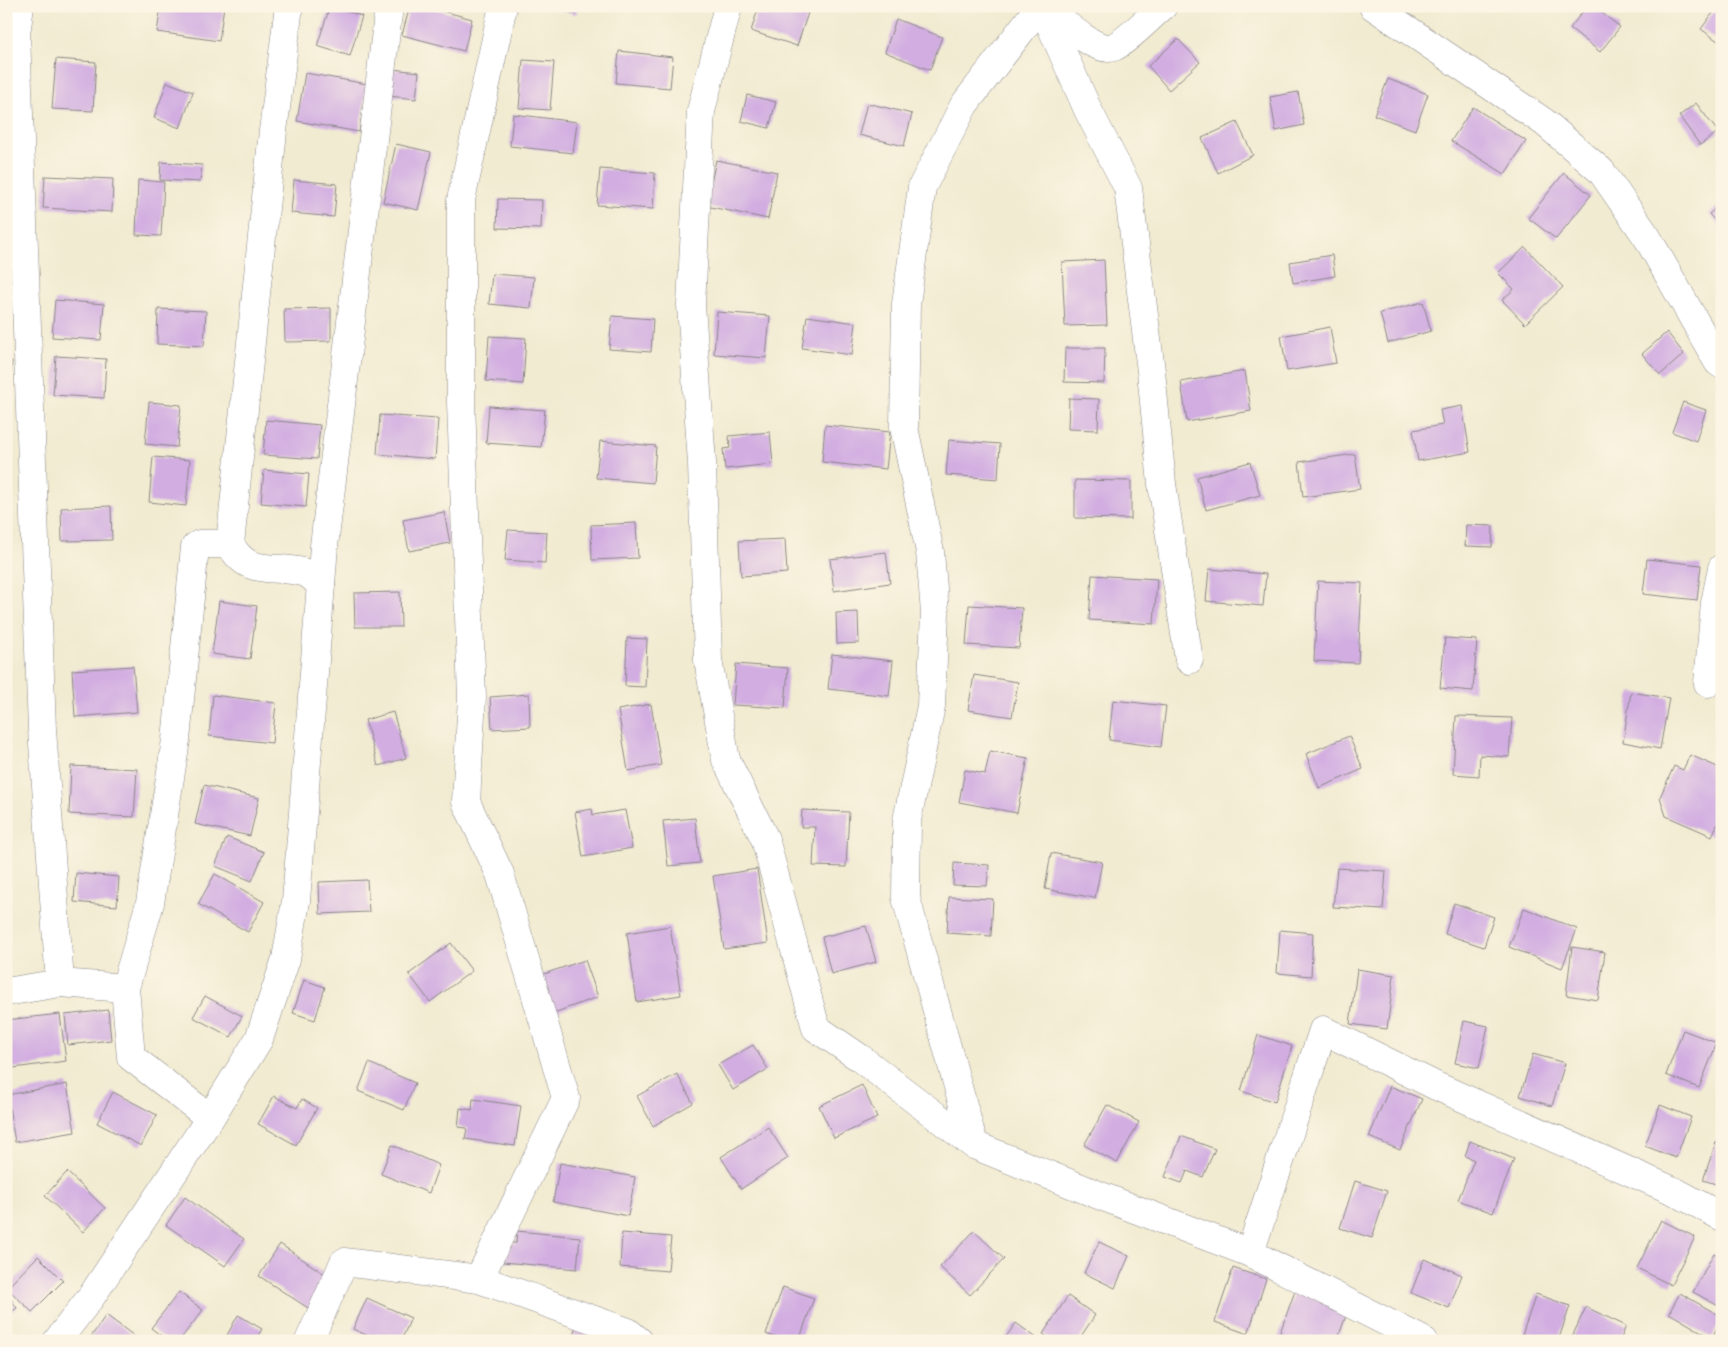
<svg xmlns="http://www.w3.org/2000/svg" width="1728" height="1347" font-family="Delius,sans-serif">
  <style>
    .building { fill: #d1ade1 }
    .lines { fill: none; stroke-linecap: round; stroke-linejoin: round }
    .street-casing { stroke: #8a8686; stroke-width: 29 }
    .street { stroke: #fff; stroke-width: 28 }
  </style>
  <rect width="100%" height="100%" fill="#fcf5e5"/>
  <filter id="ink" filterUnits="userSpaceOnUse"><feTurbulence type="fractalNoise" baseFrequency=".02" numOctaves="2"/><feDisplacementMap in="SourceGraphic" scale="10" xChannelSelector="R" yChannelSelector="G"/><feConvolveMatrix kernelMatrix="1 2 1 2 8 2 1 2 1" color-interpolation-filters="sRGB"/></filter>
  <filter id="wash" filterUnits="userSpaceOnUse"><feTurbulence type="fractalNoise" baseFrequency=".0096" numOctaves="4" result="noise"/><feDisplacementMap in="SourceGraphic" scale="20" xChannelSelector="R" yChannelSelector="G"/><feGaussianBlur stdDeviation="1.12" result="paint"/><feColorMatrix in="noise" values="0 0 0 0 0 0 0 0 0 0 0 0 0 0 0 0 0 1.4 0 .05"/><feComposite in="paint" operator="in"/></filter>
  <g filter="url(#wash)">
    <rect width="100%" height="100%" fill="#f1ebd1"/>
    <g id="blocks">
      <g class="building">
        <polygon points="161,6 224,6 219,41 157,32"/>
        <polygon points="330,6 362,16 350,56 317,46"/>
        <polygon points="410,6 424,6 472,19 464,51 402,35"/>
        <polygon points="548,6 578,6 576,14"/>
        <polygon points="759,6 787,6 808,13 797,46 751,31"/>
        <polygon points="1587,6 1593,6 1620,27 1600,52 1570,28"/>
        <polygon points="1718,6 1722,6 1722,44 1701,29"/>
        <polygon points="896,19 942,37 930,70 885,52"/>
        <polygon points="1178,39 1200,62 1169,90 1148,66"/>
        <polygon points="619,51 673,57 670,88 616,83"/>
        <polygon points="56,59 96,62 93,111 52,109"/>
        <polygon points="523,60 554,62 550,110 519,108"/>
        <polygon points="392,69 419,72 416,99 389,96"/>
        <polygon points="305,73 367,84 359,132 297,121"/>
        <polygon points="1388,79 1428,94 1415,130 1374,115"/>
        <polygon points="167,82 193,92 180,128 154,118"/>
        <polygon points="1298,92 1304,125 1276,131 1270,97"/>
        <polygon points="747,95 776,102 769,128 741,121"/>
        <polygon points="867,103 912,114 904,146 859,135"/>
        <polygon points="1696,103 1718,132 1700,145 1679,116"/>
        <polygon points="1473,107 1526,141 1505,174 1451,141"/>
        <polygon points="513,114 577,122 573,153 510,146"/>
        <polygon points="1237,122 1253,155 1218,173 1202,138"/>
        <polygon points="396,144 431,152 418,210 383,202"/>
        <polygon points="716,160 777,172 768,219 706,206"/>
        <polygon points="161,162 202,165 200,182 160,180"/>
        <polygon points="600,169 655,173 653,209 597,205"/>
        <polygon points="1564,173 1591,195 1556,239 1528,218"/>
        <polygon points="45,176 113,179 112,212 43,208"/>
        <polygon points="138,180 164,182 161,236 136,235"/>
        <polygon points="294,180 337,184 334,217 291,213"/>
        <polygon points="498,199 542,200 541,229 497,228"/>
        <polygon points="1722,203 1722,229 1709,214"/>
        <polygon points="1525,247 1563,287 1525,324 1502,300 1514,289 1498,273"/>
        <polygon points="1332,255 1335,276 1293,283 1290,262"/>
        <polygon points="1104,260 1107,325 1065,326 1062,262"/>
        <polygon points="492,274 534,277 531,308 489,304"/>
        <polygon points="55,300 104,304 101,340 52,337"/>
        <polygon points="1423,302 1431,331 1388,343 1380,313"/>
        <polygon points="331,308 331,341 285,342 284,309"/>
        <polygon points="158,309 206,311 204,346 157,344"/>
        <polygon points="717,312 770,316 766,358 714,354"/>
        <polygon points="612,316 653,319 651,352 609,349"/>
        <polygon points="807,316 856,323 852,355 802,348"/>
        <polygon points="1330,327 1336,363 1287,371 1281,336"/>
        <polygon points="1667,332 1684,354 1660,375 1642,354"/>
        <polygon points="489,336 526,338 523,384 486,381"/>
        <polygon points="1065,348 1105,348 1104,383 1064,382"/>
        <polygon points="56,356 106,359 104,398 53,395"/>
        <polygon points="6,361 12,361 8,415 6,415"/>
        <polygon points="1245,371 1251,411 1187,422 1181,382"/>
        <polygon points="1069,398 1099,399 1098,430 1068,429"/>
        <polygon points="149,402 181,405 177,447 145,444"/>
        <polygon points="1683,402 1706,410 1696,441 1672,432"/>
        <polygon points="489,406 545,410 541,447 486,443"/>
        <polygon points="1462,406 1470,452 1418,461 1413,430 1443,425 1440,410"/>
        <polygon points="380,415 438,419 435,459 377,454"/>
        <polygon points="266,420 320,425 317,459 263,455"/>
        <polygon points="825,425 890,432 886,469 822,462"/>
        <polygon points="770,432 773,464 725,469 723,449 730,448 729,436"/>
        <polygon points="949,440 1000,444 998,479 946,475"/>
        <polygon points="600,441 656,446 653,483 596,478"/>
        <polygon points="1355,454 1360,489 1303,497 1299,462"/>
        <polygon points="153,457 190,460 186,506 149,502"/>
        <polygon points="1250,462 1260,495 1206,510 1197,477"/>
        <polygon points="264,470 309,474 306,507 261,503"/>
        <polygon points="1075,480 1131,481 1131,519 1075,518"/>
        <polygon points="111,506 112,540 62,541 61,508"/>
        <polygon points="444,512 450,543 409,551 403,520"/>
        <polygon points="636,523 638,558 592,560 591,525"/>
        <polygon points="1466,525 1493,526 1492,547 1465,546"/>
        <polygon points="508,530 547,532 545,563 505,560"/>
        <polygon points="785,539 787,573 741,576 739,541"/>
        <polygon points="886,552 890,583 834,591 830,559"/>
        <polygon points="1647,559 1701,565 1697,600 1643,594"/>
        <polygon points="1209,569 1266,574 1263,606 1206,601"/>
        <polygon points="1092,575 1157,579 1154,624 1089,620"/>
        <polygon points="1318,581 1362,583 1358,663 1314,661"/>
        <polygon points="400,592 401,627 355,627 354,593"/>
        <polygon points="219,601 257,606 250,659 212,654"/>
        <polygon points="969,605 1022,608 1019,648 966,645"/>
        <polygon points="858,612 859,643 837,644 836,613"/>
        <polygon points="627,638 647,639 645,687 625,686"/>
        <polygon points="1445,638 1477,640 1473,691 1440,688"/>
        <polygon points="832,654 893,661 889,696 828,689"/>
        <polygon points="736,664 788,668 785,708 733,705"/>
        <polygon points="133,666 137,712 75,717 72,670"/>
        <polygon points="974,675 1018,682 1012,717 968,710"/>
        <polygon points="1631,692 1669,698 1660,749 1623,742"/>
        <polygon points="529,694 530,727 492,729 490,697"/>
        <polygon points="213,695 276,703 272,743 209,736"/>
        <polygon points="1113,700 1166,706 1161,747 1109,740"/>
        <polygon points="651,704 661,765 628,771 618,710"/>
        <polygon points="393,712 406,758 378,766 365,720"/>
        <polygon points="1456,716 1512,718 1509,757 1480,755 1479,776 1453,774"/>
        <polygon points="1349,736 1363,769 1319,788 1306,754"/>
        <polygon points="990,751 1028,758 1017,813 959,802 965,770 985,774"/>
        <polygon points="1690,755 1722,769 1722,814 1712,836 1666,816 1660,797 1674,766 1683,770"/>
        <polygon points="71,766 137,769 134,817 69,814"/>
        <polygon points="204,785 259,798 250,836 195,824"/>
        <polygon points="592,809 593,815 625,810 632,848 583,857 575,812"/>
        <polygon points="802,810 849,812 846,867 813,866 815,827 801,827"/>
        <polygon points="695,818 700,863 668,866 663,821"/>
        <polygon points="227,837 264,852 252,881 215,866"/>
        <polygon points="1051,853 1102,862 1095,898 1045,889"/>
        <polygon points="954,863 989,865 987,886 953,885"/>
        <polygon points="1337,868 1386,871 1383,910 1333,907"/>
        <polygon points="757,869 768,943 724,949 713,876"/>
        <polygon points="76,873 119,877 117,906 74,902"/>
        <polygon points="215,874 264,902 248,932 198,904"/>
        <polygon points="367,880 369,912 320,914 319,882"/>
        <polygon points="949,897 993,899 991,936 947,933"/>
        <polygon points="1454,903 1494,917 1484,947 1445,934"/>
        <polygon points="1524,908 1577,929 1562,968 1509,947"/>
        <polygon points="670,926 681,995 637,1002 627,933"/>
        <polygon points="866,926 876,962 831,974 822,937"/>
        <polygon points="1280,930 1313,933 1311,976 1277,973"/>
        <polygon points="451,943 472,971 430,1002 409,974"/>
        <polygon points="1572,947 1605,952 1598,1000 1566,995"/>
        <polygon points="585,960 598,997 545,1016 532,978"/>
        <polygon points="1357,969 1394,975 1387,1029 1350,1024"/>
        <polygon points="304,980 325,987 315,1020 293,1013"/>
        <polygon points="205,996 242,1016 231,1037 193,1017"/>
        <polygon points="108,1010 111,1040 68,1045 65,1015"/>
        <polygon points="60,1014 66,1061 6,1069 6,1020"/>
        <polygon points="1464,1021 1488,1026 1479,1068 1455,1063"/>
        <polygon points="1683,1030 1717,1043 1699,1088 1666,1075"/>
        <polygon points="1258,1035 1292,1046 1275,1102 1241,1091"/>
        <polygon points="753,1045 768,1069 733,1090 718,1065"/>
        <polygon points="1533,1054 1565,1063 1552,1106 1520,1096"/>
        <polygon points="369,1063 415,1083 404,1110 358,1091"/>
        <polygon points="677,1074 693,1103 653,1126 637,1096"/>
        <polygon points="67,1084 75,1132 15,1142 7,1095"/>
        <polygon points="862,1085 877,1118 834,1138 819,1106"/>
        <polygon points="1390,1086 1422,1099 1400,1150 1369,1137"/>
        <polygon points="113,1092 157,1115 141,1146 97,1123"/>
        <polygon points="274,1096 297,1108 302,1099 317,1108 296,1145 258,1124"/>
        <polygon points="473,1099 521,1106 515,1146 465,1139 467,1128 458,1127 460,1108 472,1110"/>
        <polygon points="1107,1105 1139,1122 1117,1163 1084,1145"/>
        <polygon points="1660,1105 1691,1117 1676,1158 1645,1146"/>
        <polygon points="768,1127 788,1158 741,1189 721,1157"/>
        <polygon points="1181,1136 1215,1149 1203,1177 1187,1171 1182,1183 1165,1177"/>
        <polygon points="1470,1141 1514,1159 1493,1213 1458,1200 1474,1160 1465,1156"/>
        <polygon points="1716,1142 1722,1144 1722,1186 1703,1180"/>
        <polygon points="392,1145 439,1165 429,1193 381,1174"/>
        <polygon points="560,1163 635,1177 628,1216 553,1202"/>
        <polygon points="67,1172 105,1208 83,1232 45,1196"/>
        <polygon points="1355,1181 1387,1191 1372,1238 1340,1228"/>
        <polygon points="185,1197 244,1239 225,1266 166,1225"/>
        <polygon points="1661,1220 1695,1237 1671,1285 1637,1268"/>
        <polygon points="517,1231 580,1237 577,1269 503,1262 505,1243 516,1243"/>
        <polygon points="974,1231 1004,1259 970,1295 940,1267"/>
        <polygon points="622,1233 671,1237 668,1271 620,1267"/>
        <polygon points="1099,1242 1129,1256 1115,1288 1084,1273"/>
        <polygon points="280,1244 329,1277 308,1308 259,1276"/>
        <polygon points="1714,1253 1722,1258 1722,1308 1693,1292"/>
        <polygon points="38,1256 63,1281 32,1312 7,1288"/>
        <polygon points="1424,1259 1462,1275 1449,1308 1411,1293"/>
        <polygon points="1233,1268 1266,1279 1248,1334 1215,1322"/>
        <polygon points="783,1287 814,1298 799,1341 786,1341 766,1334"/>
        <polygon points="1295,1291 1348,1310 1337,1341 1277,1341"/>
        <polygon points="6,1292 17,1308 6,1315"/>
        <polygon points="179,1292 203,1310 179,1341 168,1341 151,1328"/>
        <polygon points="1680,1293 1722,1317 1712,1338 1669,1313"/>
        <polygon points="1536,1294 1570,1306 1558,1341 1520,1341"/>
        <polygon points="1068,1296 1095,1315 1078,1341 1053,1341 1043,1334"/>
        <polygon points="367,1298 411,1318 401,1341 379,1341 353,1329"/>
        <polygon points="1586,1307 1626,1326 1620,1341 1570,1341"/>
        <polygon points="106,1315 141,1341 88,1341"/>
        <polygon points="238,1315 262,1329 255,1341 224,1341"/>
        <polygon points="1016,1323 1038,1339 1037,1341 1003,1341"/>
        <polygon points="576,1324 620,1341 572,1341"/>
      </g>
    </g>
  </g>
  <g filter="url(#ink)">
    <use href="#blocks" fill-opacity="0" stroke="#8a8686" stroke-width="1"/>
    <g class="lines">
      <defs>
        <g id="street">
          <polyline points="20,6 16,34 42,729 60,983"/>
          <path d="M 289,6 L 273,131 L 230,544 C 249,579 275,563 306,573 C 311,575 317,582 321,585"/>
          <polyline points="728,6 701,111 691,305 702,463 708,660 726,760 765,839 816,1028 860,1058 974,1145 1101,1196 1250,1253 1424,1341"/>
          <polyline points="1042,6 1088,110 1128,188 1151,371 1162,484 1189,660"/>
          <polyline points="1373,6 1544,122 1601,171 1647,237 1718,362 1722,365"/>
          <path d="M 1045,7 C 1059,18 1097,55 1114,47 C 1127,41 1151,16 1163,6"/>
          <polyline points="1708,683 1715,603 1722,568"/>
          <polyline points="125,988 150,903 176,740 195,547 199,544 230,544"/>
          <polyline points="6,992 60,983 125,988 131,1057 210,1118"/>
          <polyline points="974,1145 906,898 907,820 931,706 935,613 930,552 904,427 906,304 922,187 964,105 1040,6"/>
          <polyline points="1250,1253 1323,1030 1436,1086 1676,1192 1722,1217"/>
          <polyline points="479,1279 566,1098 500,874 466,802 472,697 461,403 461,200 503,6"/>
          <polyline points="57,1341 91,1297 210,1118 259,1039 286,959 296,901 324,546 389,6"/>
          <polyline points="309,1341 344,1262 479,1279 628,1332 639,1341"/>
        </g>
      </defs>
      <use href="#street" class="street-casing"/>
      <use href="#street" class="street"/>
    </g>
  </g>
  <rect width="1728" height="1347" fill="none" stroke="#fcf5e5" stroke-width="25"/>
</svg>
